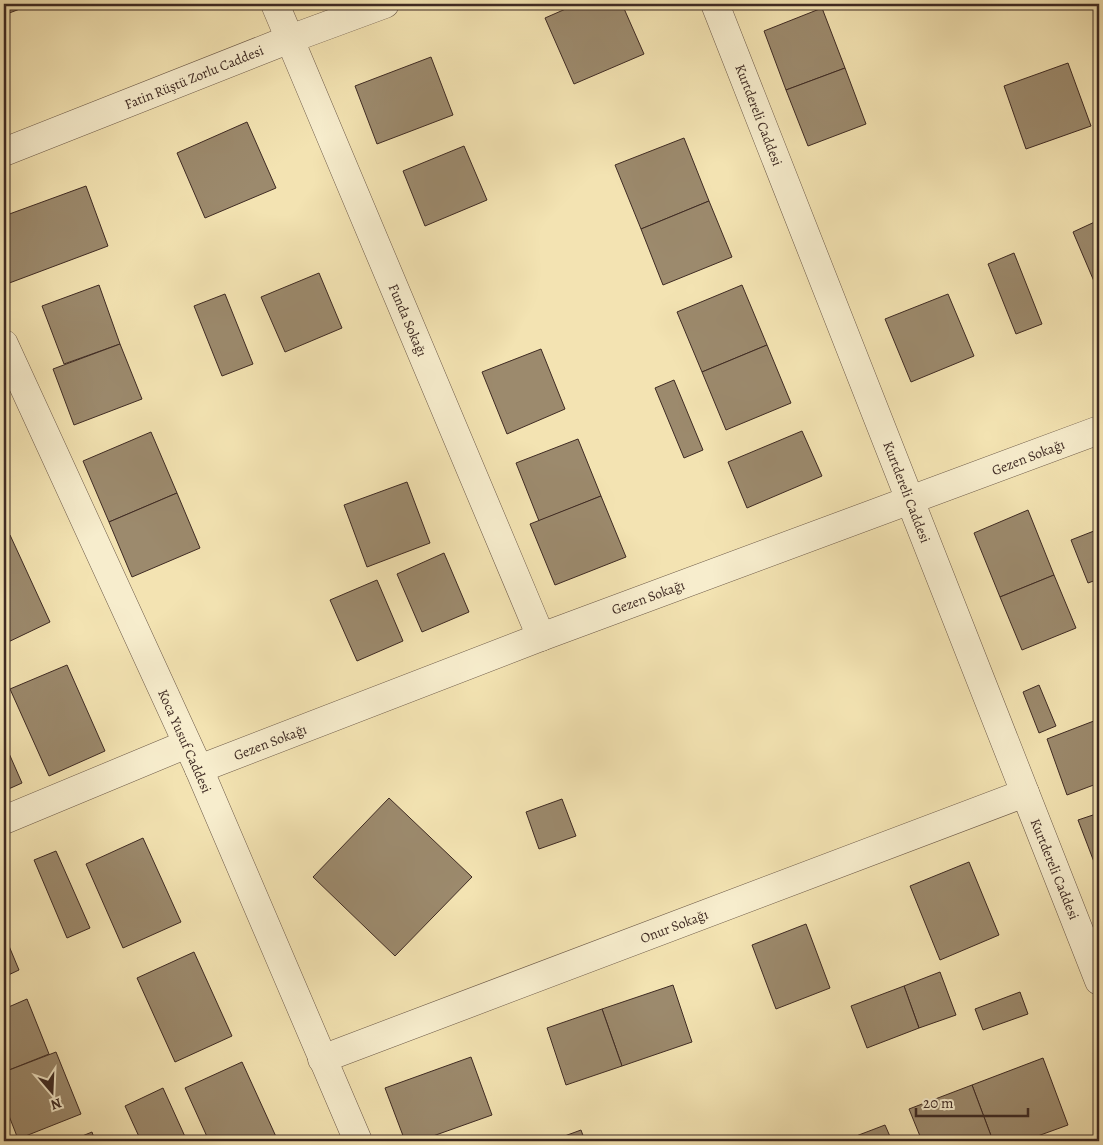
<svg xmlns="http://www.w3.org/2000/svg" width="1103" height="1145" font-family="Alegreya,serif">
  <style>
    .building { fill: #9c8a6d; stroke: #3e2a23 }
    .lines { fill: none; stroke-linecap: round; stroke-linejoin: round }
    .minor-casing { stroke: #6b5847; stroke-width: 29 }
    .tertiary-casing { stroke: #6b5847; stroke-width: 29 }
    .minor { stroke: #f7edcd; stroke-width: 28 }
    .tertiary { stroke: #f7edcd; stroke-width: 28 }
    .labels { text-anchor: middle; stroke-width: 5; stroke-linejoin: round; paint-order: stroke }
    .street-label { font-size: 14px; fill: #3e2a23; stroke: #f7edcd }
  </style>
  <rect width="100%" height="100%" fill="#f3e3b2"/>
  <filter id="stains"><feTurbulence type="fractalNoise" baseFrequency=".004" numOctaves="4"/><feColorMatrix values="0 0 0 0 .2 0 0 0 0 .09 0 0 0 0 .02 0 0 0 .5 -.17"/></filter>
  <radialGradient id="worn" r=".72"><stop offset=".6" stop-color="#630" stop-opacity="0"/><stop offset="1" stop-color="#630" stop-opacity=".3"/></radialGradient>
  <g class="building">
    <polygon points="4,4 33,4 4,15"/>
    <polygon points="577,4 622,4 644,54 574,84 545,18"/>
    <polygon points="822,8 845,68 786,90 764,31"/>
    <polygon points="431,57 453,115 377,144 355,86"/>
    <polygon points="1068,63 1091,126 1026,149 1004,86"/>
    <polygon points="845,68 866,124 808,146 786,90"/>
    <polygon points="247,122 276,188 205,218 177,153"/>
    <polygon points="684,138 709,201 641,229 615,165"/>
    <polygon points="464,146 487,200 425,226 403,171"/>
    <polygon points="86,186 108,246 4,285 4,216"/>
    <polygon points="709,201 732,257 663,285 641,229"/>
    <polygon points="1099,220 1099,293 1073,232"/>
    <polygon points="1014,253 1042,324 1016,334 988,264"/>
    <polygon points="319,273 342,328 285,352 261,297"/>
    <polygon points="99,285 120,344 64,364 42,306"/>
    <polygon points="742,285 767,345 702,372 677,312"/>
    <polygon points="225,294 253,364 222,376 194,306"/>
    <polygon points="948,294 974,356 911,382 885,319"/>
    <polygon points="120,344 142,399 74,425 53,369"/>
    <polygon points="767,345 791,403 726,430 702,372"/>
    <polygon points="541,349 565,409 507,434 482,372"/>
    <polygon points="674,380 703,450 684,458 655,388"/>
    <polygon points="802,431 822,476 747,508 728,462"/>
    <polygon points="151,432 177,493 109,522 83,461"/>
    <polygon points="578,439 601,496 539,521 516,463"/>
    <polygon points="407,482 430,543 367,567 344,505"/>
    <polygon points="177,493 200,548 132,577 109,522"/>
    <polygon points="601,496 626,557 555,585 530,524"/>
    <polygon points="1028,510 1054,575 1000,597 974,533"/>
    <polygon points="1099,529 1099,579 1088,583 1071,540"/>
    <polygon points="10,535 50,622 4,644 4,538"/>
    <polygon points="444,553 469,612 422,632 397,574"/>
    <polygon points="1054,575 1076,628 1022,650 1000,597"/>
    <polygon points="377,580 403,641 357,661 330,600"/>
    <polygon points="67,665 105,751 49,776 10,689"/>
    <polygon points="1039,685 1056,726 1039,733 1023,692"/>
    <polygon points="1099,719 1099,783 1067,795 1047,739"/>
    <polygon points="4,742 22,783 4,791"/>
    <polygon points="389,798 472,877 395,956 313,877"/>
    <polygon points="562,799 576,836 539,849 526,812"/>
    <polygon points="1099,813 1099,875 1078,820"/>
    <polygon points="143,838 181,922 123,948 86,864"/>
    <polygon points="56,851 90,928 67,938 34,860"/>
    <polygon points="969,862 999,935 940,960 910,886"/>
    <polygon points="806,924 830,988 776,1009 752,945"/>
    <polygon points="4,934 19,970 4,977"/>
    <polygon points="194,952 232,1036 175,1062 137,978"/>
    <polygon points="940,972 956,1015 919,1028 904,986"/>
    <polygon points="673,985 692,1042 622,1066 602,1009"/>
    <polygon points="904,986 919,1028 867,1048 851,1006"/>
    <polygon points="1020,992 1028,1014 983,1030 975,1009"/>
    <polygon points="27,999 49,1054 4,1072 4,1009"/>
    <polygon points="602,1009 622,1066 566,1085 547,1028"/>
    <polygon points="56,1052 81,1114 18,1139 4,1103 4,1072"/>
    <polygon points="471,1057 492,1115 419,1141 405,1141 385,1088"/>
    <polygon points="1043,1058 1068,1125 1024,1141 993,1141 972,1085"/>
    <polygon points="242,1062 278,1141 209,1141 185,1088"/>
    <polygon points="972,1085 993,1141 922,1141 909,1109"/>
    <polygon points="163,1088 187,1141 141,1141 125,1106"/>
    <polygon points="885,1125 892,1141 843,1141"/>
    <polygon points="581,1130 585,1141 551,1141"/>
    <polygon points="92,1132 95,1141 70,1141"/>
  </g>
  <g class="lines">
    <defs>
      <g id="minor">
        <polyline points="275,4 541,637"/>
        <polyline points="199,769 541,637 1099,430"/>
        <polyline points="4,820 187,744"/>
        <polyline points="322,1059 1025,793"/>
      </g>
      <g id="tertiary">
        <polyline points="715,4 1099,981"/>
        <polyline points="4,152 290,39 385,4"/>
        <polyline points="4,344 199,769 358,1141"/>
      </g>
    </defs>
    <use href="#minor" class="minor-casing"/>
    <use href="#tertiary" class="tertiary-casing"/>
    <use href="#minor" class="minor"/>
    <use href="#tertiary" class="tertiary"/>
  </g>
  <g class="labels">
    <g class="street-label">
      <text transform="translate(194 77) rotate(-22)" y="5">Fatin Rüştü Zorlu Caddesi</text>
      <text transform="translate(759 115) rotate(69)" y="5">Kurtdereli Caddesi</text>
      <text transform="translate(408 320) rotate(67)" y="5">Funda Sokağı</text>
      <text transform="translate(1028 457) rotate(-21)" y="5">Gezen Sokağı</text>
      <text transform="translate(907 492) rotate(69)" y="5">Kurtdereli Caddesi</text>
      <text transform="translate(648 597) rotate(-20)" y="5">Gezen Sokağı</text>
      <text transform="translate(185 741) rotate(66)" y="5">Koca Yusuf Caddesi</text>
      <text transform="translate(270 742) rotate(-21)" y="5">Gezen Sokağı</text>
      <text transform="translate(1055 869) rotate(68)" y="5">Kurtdereli Caddesi</text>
      <text transform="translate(674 926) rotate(-21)" y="5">Onur Sokağı</text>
    </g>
  </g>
  <rect width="1103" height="1145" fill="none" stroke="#f3e3b2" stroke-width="20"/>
  <rect x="5" y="5" width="1093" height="1135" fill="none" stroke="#3e2a23" stroke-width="2.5"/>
  <rect x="10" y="10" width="1083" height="1125" fill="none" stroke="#3e2a23"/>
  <g transform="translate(52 1092) rotate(161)" stroke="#f7edcd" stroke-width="4" paint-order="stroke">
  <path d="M0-4L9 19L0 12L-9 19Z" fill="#3e2a23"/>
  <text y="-8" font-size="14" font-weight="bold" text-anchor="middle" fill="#3e2a23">N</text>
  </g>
  <path d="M916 1108v8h112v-8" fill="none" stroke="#3e2a23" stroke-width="2.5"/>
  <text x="923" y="1108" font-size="15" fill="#3e2a23" stroke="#f7edcd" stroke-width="4" paint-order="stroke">20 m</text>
  <rect width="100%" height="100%" filter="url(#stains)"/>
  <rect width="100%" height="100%" fill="url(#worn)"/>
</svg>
